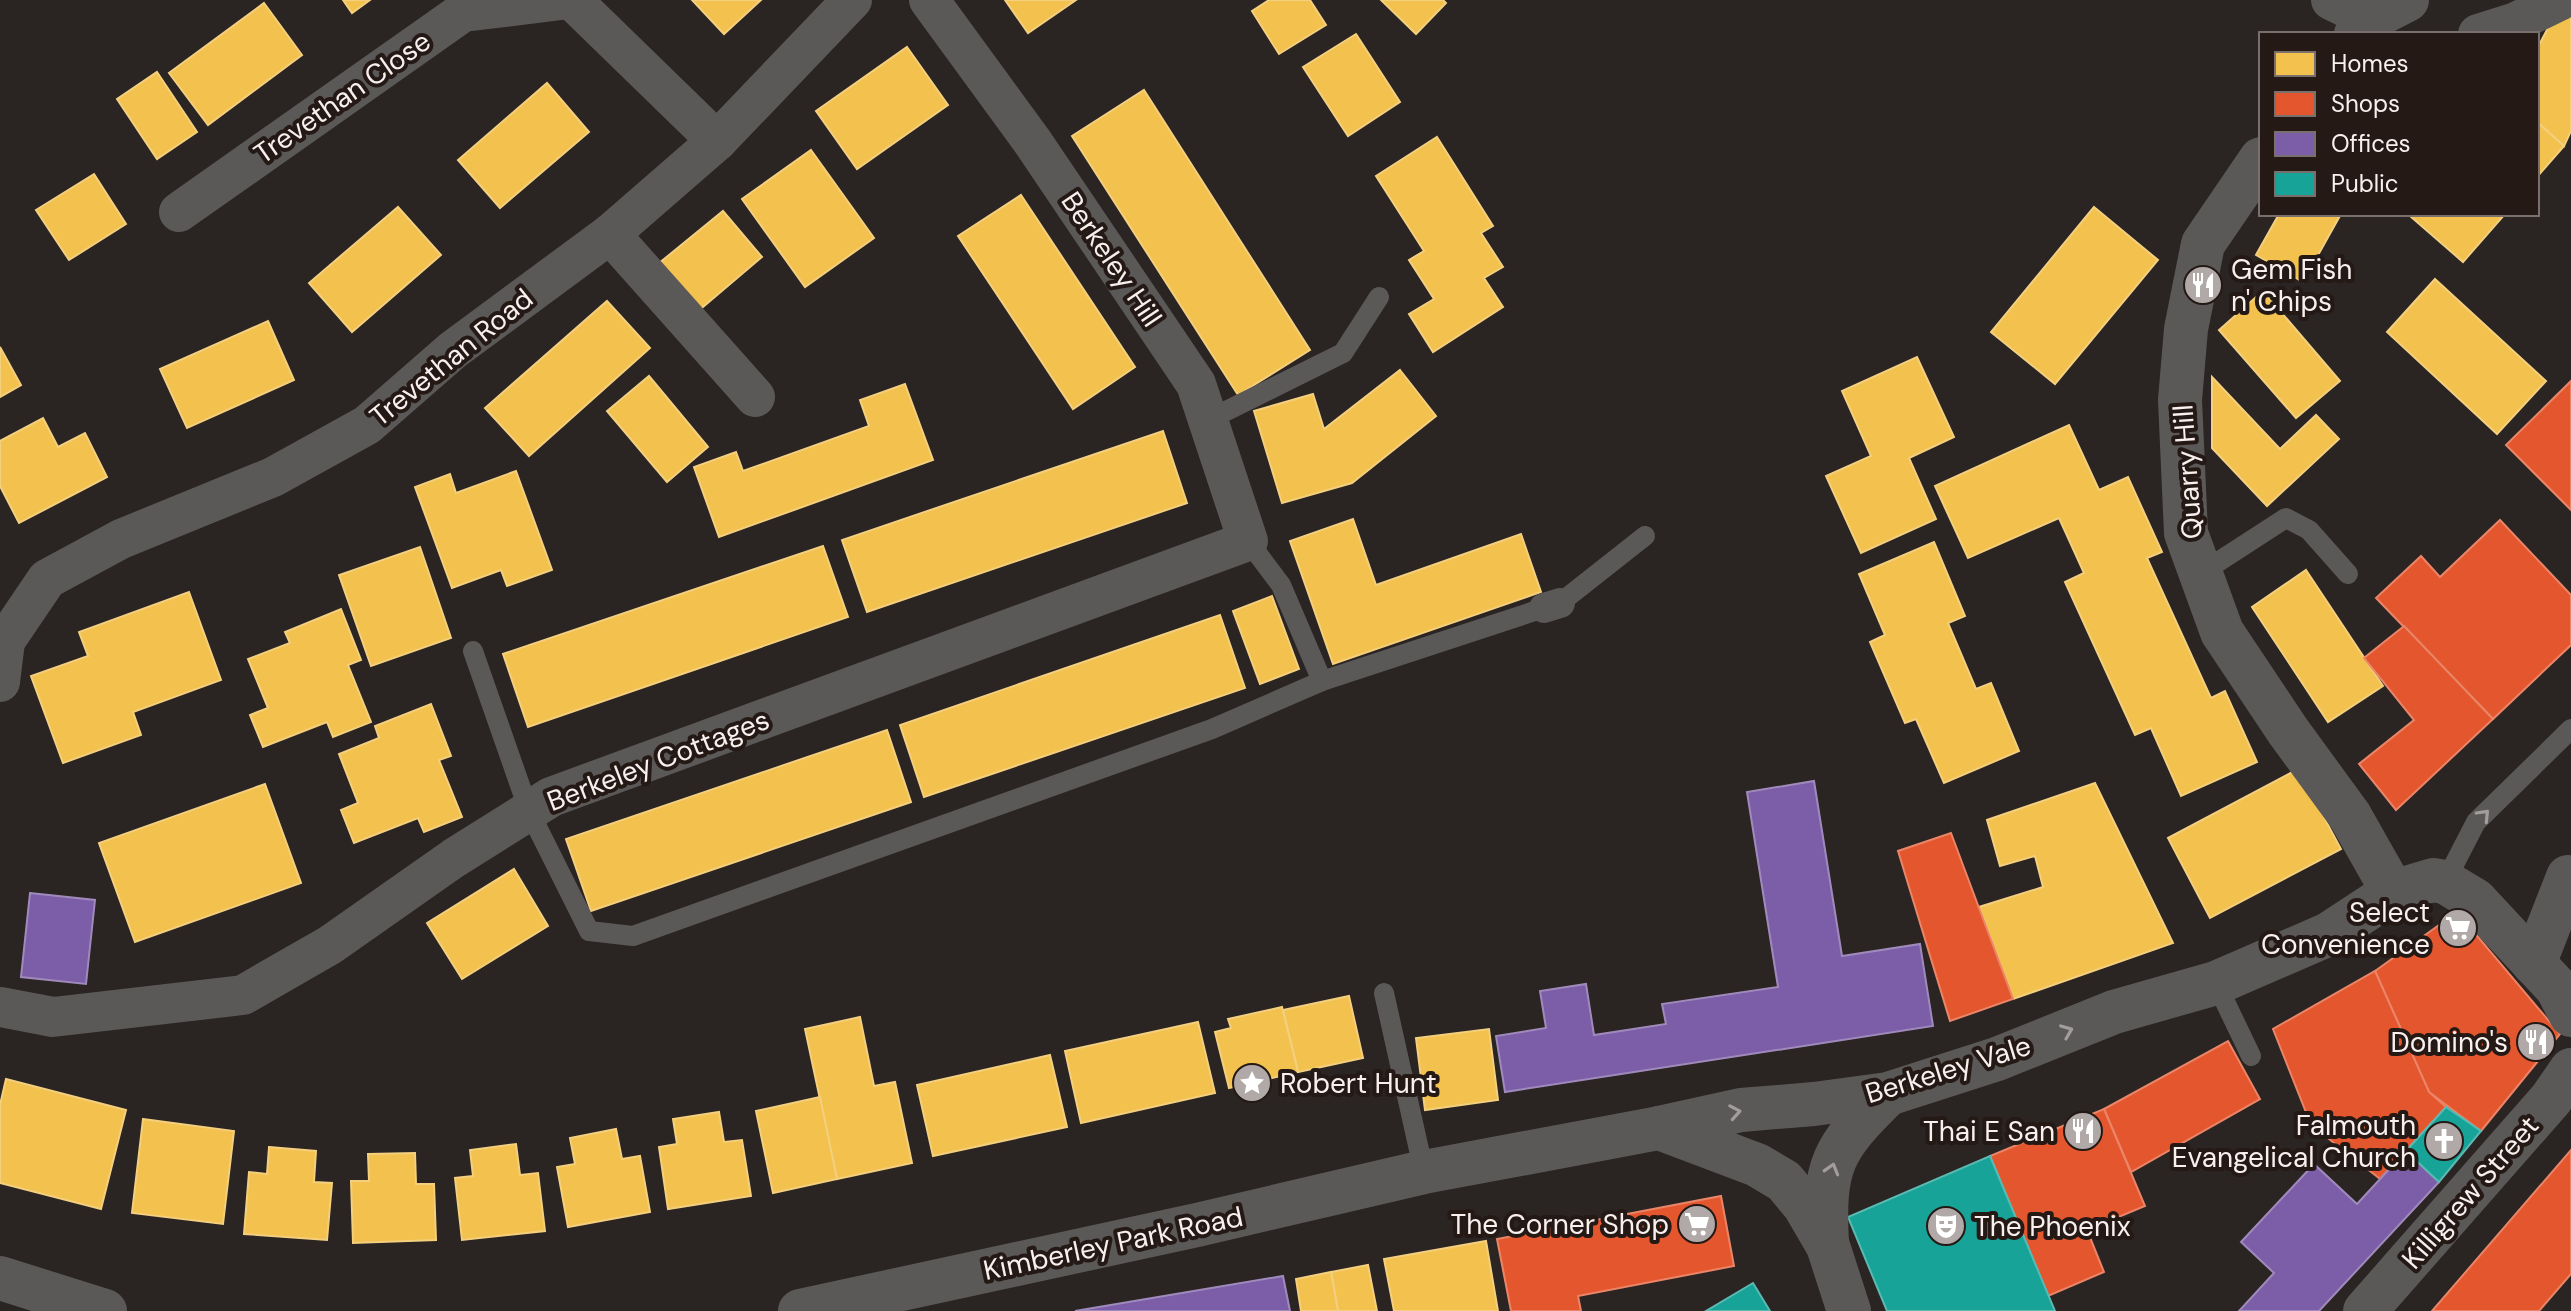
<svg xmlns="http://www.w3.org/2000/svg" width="2571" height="1311" font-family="'DM Sans',sans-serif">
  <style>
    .homes { fill: #f2c14e; stroke: #f4cf7e; stroke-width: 2 }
    .shops { fill: #e4572e; stroke: #ea8568; stroke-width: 2 }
    .offices { fill: #7b5ea7; stroke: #a08abc; stroke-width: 2 }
    .public { fill: #17a398; stroke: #5abab2; stroke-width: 2 }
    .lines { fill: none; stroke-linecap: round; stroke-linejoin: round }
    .service { stroke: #5b5958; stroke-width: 20 }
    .pedestrian { stroke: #5b5958; stroke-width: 30 }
    .minor { stroke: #5b5958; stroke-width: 40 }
    .tertiary { stroke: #5b5958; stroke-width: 44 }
    .oneway { stroke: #a29d9c }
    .labels { text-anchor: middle; stroke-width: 8; stroke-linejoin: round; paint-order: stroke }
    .street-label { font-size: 28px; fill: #f8f0ee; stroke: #241915 }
    .poi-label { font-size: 28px; fill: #f8f0ee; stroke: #241915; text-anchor: end }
  </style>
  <rect width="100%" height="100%" fill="#2a2422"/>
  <g class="homes">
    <polygon points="343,0 370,0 352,13"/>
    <polygon points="692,0 761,0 724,34"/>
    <polygon points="1005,0 1076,0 1028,33"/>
    <polygon points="1269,0 1310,0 1326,25 1279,54 1252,11"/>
    <polygon points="1381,0 1443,0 1446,3 1416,34"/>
    <polygon points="264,3 302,55 208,125 169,73"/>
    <polygon points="2571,13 2571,131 2564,146 2537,122 2537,49 2549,26"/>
    <polygon points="1356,34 1400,102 1348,136 1303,67"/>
    <polygon points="907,47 948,105 857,169 816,111"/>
    <polygon points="157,72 197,132 157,159 117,99"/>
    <polygon points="547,83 589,132 500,208 458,160"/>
    <polygon points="1144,90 1310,350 1238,395 1072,136"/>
    <polygon points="2537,122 2564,146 2537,177"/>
    <polygon points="1437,137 1493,226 1481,233 1503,267 1484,278 1503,307 1433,352 1409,314 1434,299 1409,260 1424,251 1376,176"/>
    <polygon points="811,150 874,238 805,287 742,199"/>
    <polygon points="94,174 126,224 69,260 36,210"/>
    <polygon points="1021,195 1135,367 1073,409 958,236"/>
    <polygon points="398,207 441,255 352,332 309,283"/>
    <polygon points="2094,207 2158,260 2055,384 1991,332"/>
    <polygon points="723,211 762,257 697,312 658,264"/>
    <polygon points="2279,214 2341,214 2303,282 2256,255"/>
    <polygon points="2412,214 2505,214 2463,262 2410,216"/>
    <polygon points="2435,279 2546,381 2497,434 2387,332"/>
    <polygon points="2263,291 2340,381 2296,418 2219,330"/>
    <polygon points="607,301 650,348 529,456 485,408"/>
    <polygon points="268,321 294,380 187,428 160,369"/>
    <polygon points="0,347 21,385 0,397"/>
    <polygon points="1917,357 1954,437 1909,458 1936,519 1861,553 1826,476 1871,456 1842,391"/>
    <polygon points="1400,370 1436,416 1352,483 1282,503 1254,411 1313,394 1324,429"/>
    <polygon points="649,376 708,447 667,482 607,411"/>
    <polygon points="2212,377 2280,449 2316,415 2339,439 2267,506 2212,448"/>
    <polygon points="905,384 933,460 719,537 694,467 736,452 743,471 869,426 860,400"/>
    <polygon points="43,418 58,447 85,433 107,477 19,523 0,486 0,441"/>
    <polygon points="2069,425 2099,490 2128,477 2162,552 2147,558 2211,698 2225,691 2257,762 2181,796 2151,728 2135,735 2065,582 2084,573 2059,518 1968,558 1935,486"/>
    <polygon points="1163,431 1187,503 867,612 842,540"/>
    <polygon points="516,471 552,570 507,586 501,570 452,588 415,487 450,474 456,493"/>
    <polygon points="1353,519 1376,585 1521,534 1541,592 1333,664 1290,541"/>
    <polygon points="1934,542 1965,616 1948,623 1976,689 1991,683 2019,751 1944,783 1916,719 1905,723 1870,642 1885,635 1859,574"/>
    <polygon points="823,546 848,617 528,727 503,654"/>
    <polygon points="420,547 451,638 371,666 339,575"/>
    <polygon points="2306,570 2383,686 2328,722 2252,607"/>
    <polygon points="189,592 221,680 133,712 141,735 63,763 31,676 88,656 79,632"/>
    <polygon points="1272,596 1299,669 1260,684 1233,611"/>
    <polygon points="341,609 361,660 348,665 371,722 333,737 327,722 263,747 250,715 268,708 248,659 290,643 285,632"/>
    <polygon points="1220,615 1245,688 924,797 900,725"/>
    <polygon points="431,704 451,756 439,760 462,817 424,832 418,818 354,843 341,810 358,803 339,754 379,738 375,726"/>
    <polygon points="887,730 911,802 591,911 566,839"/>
    <polygon points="2298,769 2341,849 2210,918 2168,838"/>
    <polygon points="2095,783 2173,943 2013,999 1979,907 2043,887 2035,856 2000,866 1987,820"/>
    <polygon points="265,784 301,883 135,942 99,843"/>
    <polygon points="514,869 548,926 462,979 427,923"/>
    <polygon points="1349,996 1363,1058 1298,1072 1283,1010"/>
    <polygon points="1282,1007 1298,1072 1229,1088 1215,1032 1231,1028 1228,1019"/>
    <polygon points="860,1017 874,1086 895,1082 912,1163 837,1179 805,1029"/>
    <polygon points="1198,1022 1215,1093 1081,1123 1065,1051"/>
    <polygon points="1489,1029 1498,1100 1425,1110 1416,1038"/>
    <polygon points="1050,1055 1067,1127 933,1156 917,1085"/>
    <polygon points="6,1079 126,1110 101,1209 0,1183 0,1105"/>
    <polygon points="820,1097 837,1179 773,1193 756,1111"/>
    <polygon points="719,1112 724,1142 742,1140 751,1196 668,1209 659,1147 677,1144 673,1119"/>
    <polygon points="143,1119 234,1131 223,1224 132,1213"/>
    <polygon points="616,1129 622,1159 640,1156 650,1212 568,1227 557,1167 575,1164 570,1138"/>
    <polygon points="516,1144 520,1175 538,1173 545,1231 462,1240 455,1178 473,1176 470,1150"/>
    <polygon points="269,1147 316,1151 314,1182 332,1183 327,1240 244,1234 249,1172 267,1174"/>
    <polygon points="415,1153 416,1184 434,1184 436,1240 353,1243 351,1181 369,1181 368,1154"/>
    <polygon points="1486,1241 1498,1311 1394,1311 1384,1259"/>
    <polygon points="1368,1265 1377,1311 1338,1311 1331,1272"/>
    <polygon points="1331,1272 1338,1311 1301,1311 1296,1279"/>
  </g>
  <g class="shops">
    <polygon points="2571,381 2571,510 2506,445"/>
    <polygon points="2500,520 2571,595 2571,645 2493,719 2376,598 2421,556 2440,577"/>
    <polygon points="2404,626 2493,719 2396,810 2359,764 2414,720 2364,658"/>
    <polygon points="1951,833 2013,999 1950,1021 1898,851"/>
    <polygon points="2457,912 2560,1034 2481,1131 2429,1092 2375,971"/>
    <polygon points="2375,971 2429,1092 2446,1107 2380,1179 2311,1125 2273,1029"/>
    <polygon points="2228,1041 2260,1099 2131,1172 2104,1109"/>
    <polygon points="2104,1109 2145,1206 2087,1230 2104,1272 2048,1296 1990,1156"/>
    <polygon points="2571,1150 2571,1274 2539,1311 2432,1311"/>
    <polygon points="1721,1196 1734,1266 1578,1296 1581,1311 1511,1311 1497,1239"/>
  </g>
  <g class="offices">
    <polygon points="1814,781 1842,956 1920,944 1933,1026 1505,1092 1496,1036 1546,1028 1540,991 1586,984 1594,1035 1666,1024 1662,1004 1778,987 1747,792"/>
    <polygon points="30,893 95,900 86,984 21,977"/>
    <polygon points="2406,1151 2439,1182 2319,1311 2239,1311 2274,1273 2241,1242 2314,1164 2357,1204"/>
    <polygon points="1283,1276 1290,1311 1075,1311"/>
  </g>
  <g class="public">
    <polygon points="2446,1107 2481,1131 2439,1182 2406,1151"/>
    <polygon points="1990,1156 2055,1311 1887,1311 1848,1217"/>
    <polygon points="1753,1283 1770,1311 1706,1311"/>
  </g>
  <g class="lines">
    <g class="service">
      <polyline points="1208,420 1343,353 1379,297"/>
      <polyline points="1248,541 1281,585 1322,681"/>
      <polyline points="2201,573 2286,518 2309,530 2348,574"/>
      <polyline points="1560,603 1645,536"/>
      <polyline points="473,651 529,811 589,931 633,936 1212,729 1322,681 1544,608"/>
      <polyline points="2445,882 2476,822 2571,729"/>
      <polyline points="2216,983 2251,1056"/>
      <polyline points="1384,993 1424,1172"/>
    </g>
    <polyline class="pedestrian" points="1544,608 1560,603"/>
    <g class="minor">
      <polyline points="572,0 717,141"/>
      <polyline points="2331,0 2370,19"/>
      <polyline points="2478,34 2516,22 2561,0"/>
      <polyline points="179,212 463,12 561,0"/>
      <polyline points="610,234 755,397"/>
      <polyline points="0,634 5,641 0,682"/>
      <polyline points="5,641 47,579 121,539 273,477 367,425 453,350 610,234 717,141 852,0"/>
      <polyline points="0,1007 53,1017 243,995 330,945 454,858 551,797 1248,541 1196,384 1032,141 929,0"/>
    </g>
    <g class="tertiary">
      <polyline points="2356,34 2370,19 2407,0"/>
      <polyline points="2261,159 2203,244 2186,329 2180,400 2186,533 2222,632 2288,731 2350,816 2393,892"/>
      <polyline points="2534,964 2568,877"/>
      <polyline points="1659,1128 1757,1165 1784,1181 1804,1205 1828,1246 1849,1311"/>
      <path d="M 1827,1244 C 1823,1164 1832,1149 1888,1094"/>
      <polyline points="0,1278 105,1311"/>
      <polyline points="800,1311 1197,1225 1424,1172 1659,1128 1741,1110 1814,1104 1888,1094 1997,1059 2114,1012 2216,983 2329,934 2393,892 2433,880 2445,882 2475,900 2557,988 2571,1015"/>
      <polyline points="2365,1311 2551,1099 2571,1070"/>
    </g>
  </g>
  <defs><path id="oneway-chevron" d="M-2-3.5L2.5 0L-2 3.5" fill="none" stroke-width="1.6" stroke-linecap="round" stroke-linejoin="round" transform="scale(2)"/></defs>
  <g class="oneway">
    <use href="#oneway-chevron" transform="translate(2484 815) rotate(-46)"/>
    <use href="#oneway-chevron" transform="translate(2067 1031) rotate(-22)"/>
    <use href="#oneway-chevron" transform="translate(1735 1112) rotate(-10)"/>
    <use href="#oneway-chevron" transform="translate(1832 1169) rotate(-74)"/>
  </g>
  <defs>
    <symbol id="restaurant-disc" viewBox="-11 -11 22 22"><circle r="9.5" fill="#b0a9a7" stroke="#241915"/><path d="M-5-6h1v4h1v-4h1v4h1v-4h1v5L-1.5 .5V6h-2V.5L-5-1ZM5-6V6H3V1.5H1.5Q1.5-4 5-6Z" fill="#fff"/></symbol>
    <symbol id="supermarket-disc" viewBox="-11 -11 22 22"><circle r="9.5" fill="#b0a9a7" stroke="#241915"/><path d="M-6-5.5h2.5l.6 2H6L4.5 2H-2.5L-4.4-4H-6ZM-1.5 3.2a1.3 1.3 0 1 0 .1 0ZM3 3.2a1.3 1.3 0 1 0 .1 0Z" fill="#fff"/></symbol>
    <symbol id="sight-disc" viewBox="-11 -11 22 22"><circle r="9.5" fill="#b0a9a7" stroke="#241915"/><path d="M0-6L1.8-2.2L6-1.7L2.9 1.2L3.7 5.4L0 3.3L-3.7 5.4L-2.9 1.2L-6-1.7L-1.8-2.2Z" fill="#fff"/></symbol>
    <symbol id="church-disc" viewBox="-11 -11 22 22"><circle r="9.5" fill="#b0a9a7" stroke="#241915"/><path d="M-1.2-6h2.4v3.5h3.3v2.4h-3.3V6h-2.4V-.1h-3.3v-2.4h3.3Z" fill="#fff"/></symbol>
    <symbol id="theatre-disc" viewBox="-11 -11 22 22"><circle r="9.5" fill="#b0a9a7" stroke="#241915"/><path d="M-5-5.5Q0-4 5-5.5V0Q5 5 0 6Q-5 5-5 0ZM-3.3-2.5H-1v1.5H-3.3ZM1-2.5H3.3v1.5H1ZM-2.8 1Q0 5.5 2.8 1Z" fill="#fff"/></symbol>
  </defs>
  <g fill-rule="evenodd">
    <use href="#restaurant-disc" x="2181" y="263" width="44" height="44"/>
    <use href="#supermarket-disc" x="2436" y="906" width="44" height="44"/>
    <use href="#restaurant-disc" x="2514" y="1020" width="44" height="44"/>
    <use href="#sight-disc" x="1230" y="1061" width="44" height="44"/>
    <use href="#restaurant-disc" x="2061" y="1109" width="44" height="44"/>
    <use href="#church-disc" x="2422" y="1119" width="44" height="44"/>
    <use href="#supermarket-disc" x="1675" y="1202" width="44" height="44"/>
    <use href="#theatre-disc" x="1924" y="1204" width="44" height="44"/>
  </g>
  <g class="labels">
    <g class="street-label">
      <text transform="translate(342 97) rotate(-35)" y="10">Trevethan Close</text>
      <text transform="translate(1112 259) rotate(56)" y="10">Berkeley Hill</text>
      <text transform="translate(451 357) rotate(-39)" y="10">Trevethan Road</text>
      <text transform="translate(2187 472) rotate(-94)" y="10">Quarry Hill</text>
      <text transform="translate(658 760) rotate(-21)" y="10">Berkeley Cottages</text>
      <text transform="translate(1948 1069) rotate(-17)" y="10">Berkeley Vale</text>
      <text transform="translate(2470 1192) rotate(-49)" y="10">Killigrew Street</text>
      <text transform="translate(1113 1243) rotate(-12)" y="10">Kimberley Park Road</text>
    </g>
    <g class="poi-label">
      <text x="2231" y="279" text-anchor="start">Gem Fish<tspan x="2231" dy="32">n' Chips</tspan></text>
      <text x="2430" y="922">Select<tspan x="2430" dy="32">Convenience</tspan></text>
      <text x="2508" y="1052">Domino's</text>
      <text x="1280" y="1093" text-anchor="start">Robert Hunt</text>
      <text x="2416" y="1135">Falmouth<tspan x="2416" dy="32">Evangelical Church</tspan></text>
      <text x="2055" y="1141">Thai E San</text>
      <text x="1669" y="1234">The Corner Shop</text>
      <text x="1974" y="1236" text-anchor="start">The Phoenix</text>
    </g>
  </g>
  <rect x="2259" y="32" width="280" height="184" fill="#241915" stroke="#796f6c" stroke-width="2"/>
  <rect x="2275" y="52" width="40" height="24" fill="#f2c14e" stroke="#796f6c" stroke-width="2"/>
  <text x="2331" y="72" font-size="24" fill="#f8f0ee">Homes</text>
  <rect x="2275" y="92" width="40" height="24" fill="#e4572e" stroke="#796f6c" stroke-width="2"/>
  <text x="2331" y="112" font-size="24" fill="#f8f0ee">Shops</text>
  <rect x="2275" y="132" width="40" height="24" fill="#7b5ea7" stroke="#796f6c" stroke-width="2"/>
  <text x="2331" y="152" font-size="24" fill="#f8f0ee">Offices</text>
  <rect x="2275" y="172" width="40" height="24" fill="#17a398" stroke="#796f6c" stroke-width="2"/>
  <text x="2331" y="192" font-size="24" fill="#f8f0ee">Public</text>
</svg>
